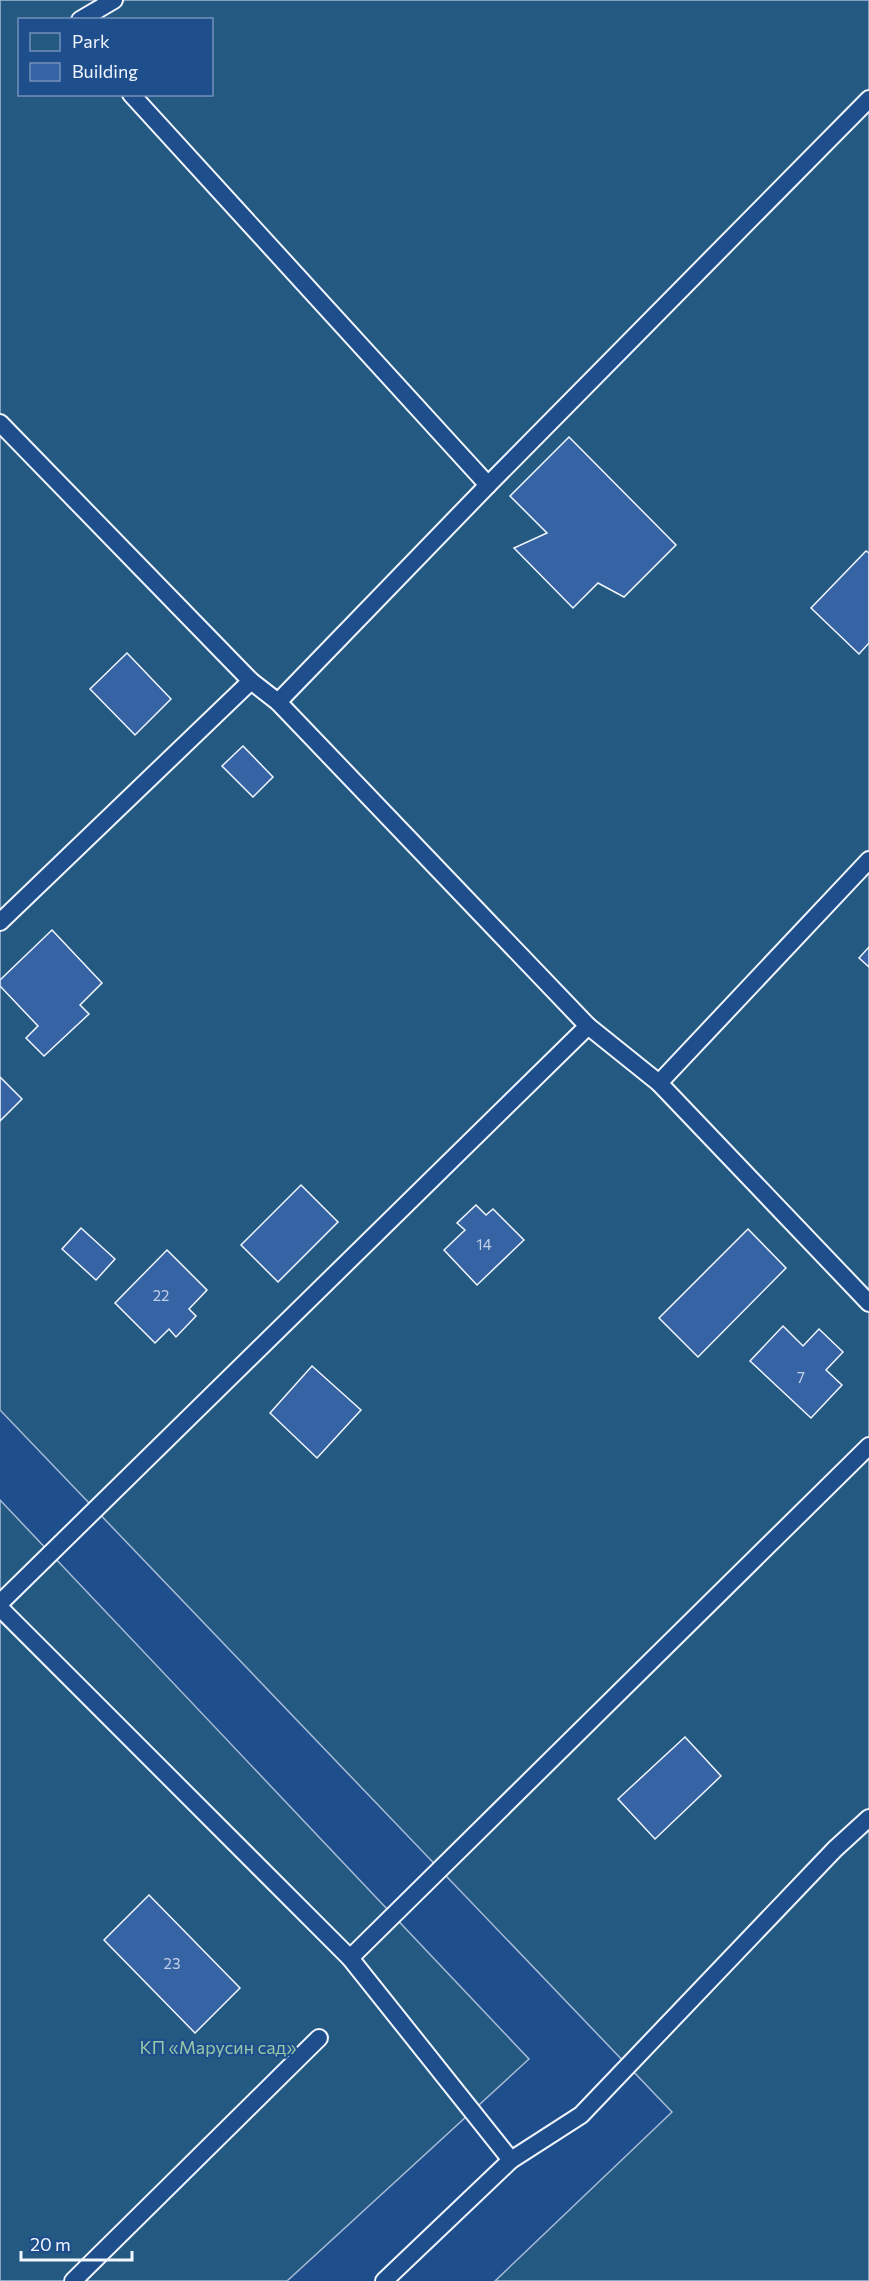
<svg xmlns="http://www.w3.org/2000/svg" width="869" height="2281" font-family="Commissioner,sans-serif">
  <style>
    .green { fill: #245a82; stroke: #a8bbd7; stroke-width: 1.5; fill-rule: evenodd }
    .building { fill: #3563a3; stroke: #f2f6ff; stroke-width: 1.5 }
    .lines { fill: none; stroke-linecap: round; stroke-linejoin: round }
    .lane-casing { stroke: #f2f6ff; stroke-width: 20 }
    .lane { stroke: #1f4e8c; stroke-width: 16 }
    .labels { text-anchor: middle; stroke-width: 4.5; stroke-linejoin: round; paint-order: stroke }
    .number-label { font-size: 15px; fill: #c3d1e8 }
    .park-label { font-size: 18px; fill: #97c8a6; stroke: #1f4e8c }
  </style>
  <rect width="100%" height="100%" fill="#1f4e8c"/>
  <g class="green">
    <path d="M 0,0 L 869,0 L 869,2281 L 495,2281 L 672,2112 L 0,1410 ZM 20,20 L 212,20 L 212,94 L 20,94 Z"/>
    <polygon points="0,1500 529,2059 287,2281 0,2281"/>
  </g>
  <g class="building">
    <polygon points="569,437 676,545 624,597 598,583 573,608 514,548 547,533 510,496"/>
    <polygon points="866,551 869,553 869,643 859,654 811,608"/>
    <polygon points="127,653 171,699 135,735 90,689"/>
    <polygon points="243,746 273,777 253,797 222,766"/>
    <polygon points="52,930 102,983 80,1005 89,1014 44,1056 26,1038 38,1026 0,986 0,980"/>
    <polygon points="869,947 869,967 859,958"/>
    <polygon points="0,1077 22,1099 0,1121"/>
    <polygon points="301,1185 338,1222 278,1282 241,1245"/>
    <polygon points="476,1205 486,1215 493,1209 524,1240 477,1285 444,1250 465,1230 457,1223"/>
    <polygon points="81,1228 115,1259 96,1280 62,1249"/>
    <polygon points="748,1229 786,1268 698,1357 659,1318"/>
    <polygon points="167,1250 207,1290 189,1309 196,1316 176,1337 169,1329 155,1343 115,1303"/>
    <polygon points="783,1326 803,1346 819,1329 843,1352 826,1370 842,1385 811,1418 750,1361"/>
    <polygon points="312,1366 361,1410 317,1458 270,1413"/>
    <polygon points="685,1737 721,1776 655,1839 618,1799"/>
    <polygon points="149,1895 240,1988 195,2033 104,1940"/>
  </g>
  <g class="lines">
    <defs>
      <g id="lane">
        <polyline points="80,20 114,0"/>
        <polyline points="131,94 488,485"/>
        <polyline points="0,423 251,681 278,702 588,1026 659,1083 869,1303"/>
        <polyline points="278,702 488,485 869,99"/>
        <polyline points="0,922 251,681"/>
        <polyline points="659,1083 869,860"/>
        <polyline points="0,1603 588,1026"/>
        <polyline points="0,1608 350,1958 511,2160"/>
        <polyline points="350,1958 869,1446"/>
        <polyline points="73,2281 319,2038"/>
        <polyline points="384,2281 511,2160 581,2115 835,1849 869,1818"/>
      </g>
    </defs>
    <use href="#lane" class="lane-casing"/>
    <use href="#lane" class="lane"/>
  </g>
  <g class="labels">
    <g class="number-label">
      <text x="484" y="1250">14</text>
      <text x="161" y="1301">22</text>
      <text x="801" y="1383">7</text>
      <text x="172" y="1969">23</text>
    </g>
    <g class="park-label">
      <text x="218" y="2054">КП «Марусин сад»</text>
    </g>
  </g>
  <rect x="18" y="18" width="195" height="78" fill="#1f4e8c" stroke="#7391ba" stroke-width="1.5"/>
  <rect x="30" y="33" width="30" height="18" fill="#245a82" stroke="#7391ba" stroke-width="1.5"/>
  <text x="72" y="48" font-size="18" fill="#f2f6ff">Park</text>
  <rect x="30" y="63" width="30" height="18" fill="#3563a3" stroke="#7391ba" stroke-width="1.5"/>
  <text x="72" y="78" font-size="18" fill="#f2f6ff">Building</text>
  <path d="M21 2251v9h111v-9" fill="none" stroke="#f2f6ff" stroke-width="3"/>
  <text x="30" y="2251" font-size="18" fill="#f2f6ff" stroke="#1f4e8c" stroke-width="4.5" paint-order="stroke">20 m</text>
</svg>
